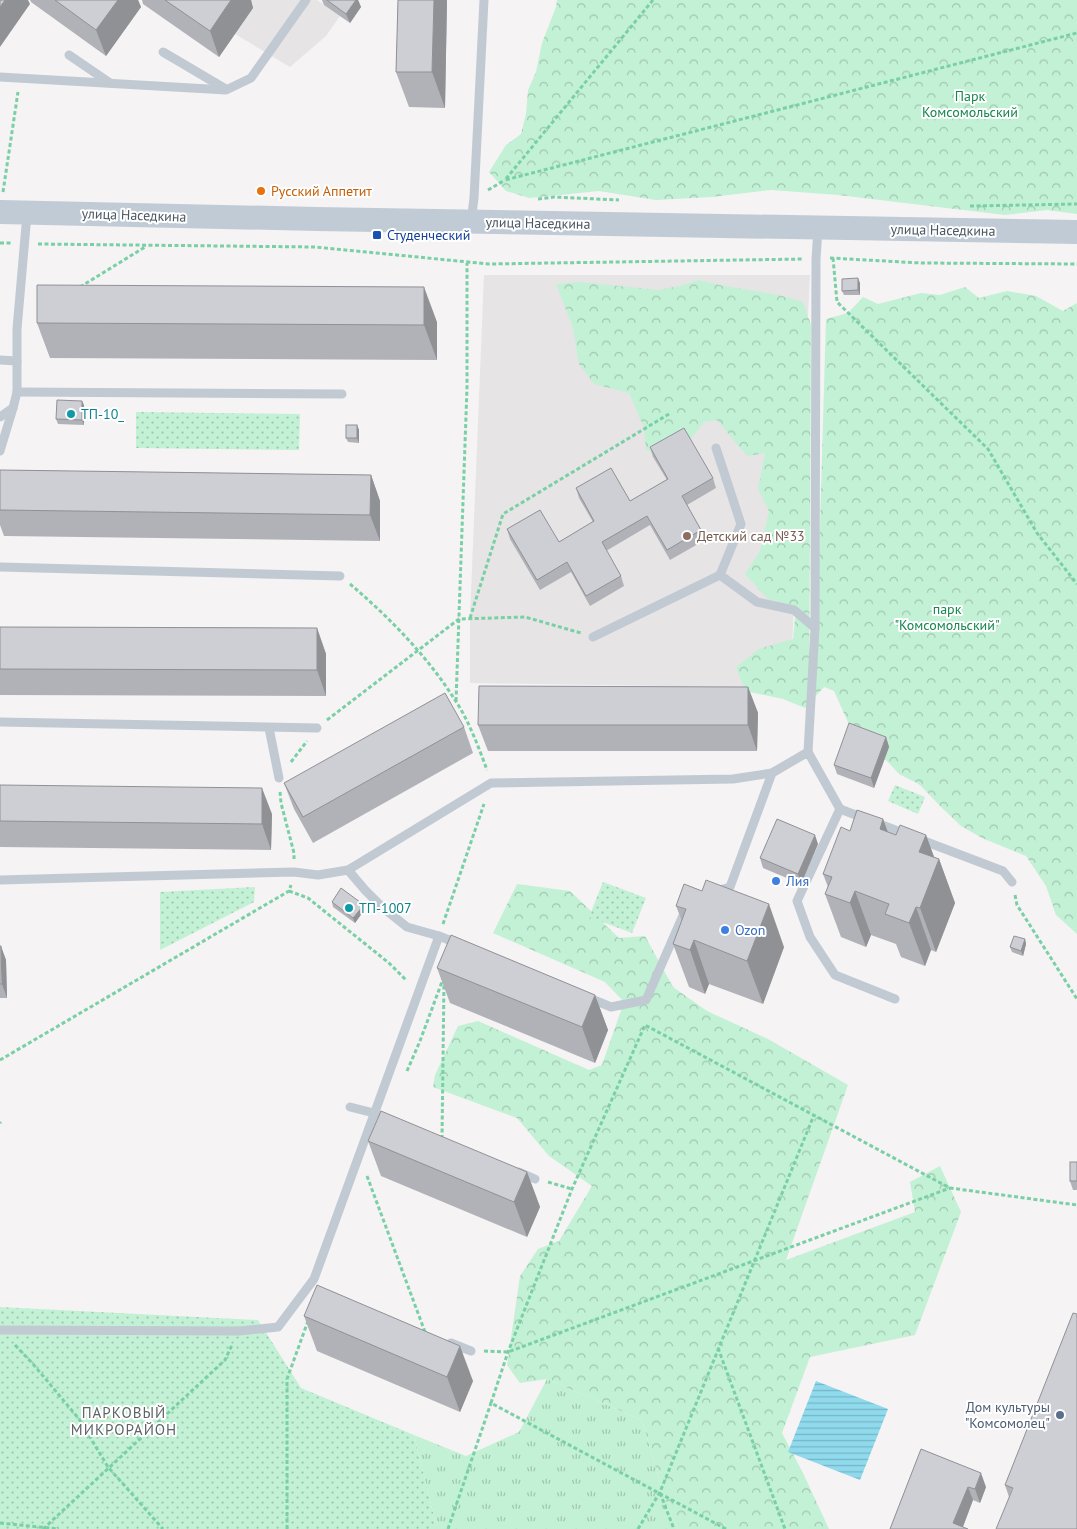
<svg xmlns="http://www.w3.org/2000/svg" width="1077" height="1529" font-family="'PT Sans',sans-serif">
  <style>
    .education { fill: #e6e4e5 }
    .grass { fill: url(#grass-tufts) }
    .forest { fill: url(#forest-crowns) }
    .park { fill: url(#park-dots) }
    .water { fill: url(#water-rules) }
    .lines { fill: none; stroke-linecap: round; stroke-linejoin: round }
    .path { stroke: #7ad0a6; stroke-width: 3; stroke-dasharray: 4 2.5; stroke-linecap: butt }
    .lane { stroke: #c1cad2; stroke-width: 9 }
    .secondary { stroke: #c1cbd6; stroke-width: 24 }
    .wall { fill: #b0b2b7 }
    .shaded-wall { fill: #909195 }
    .building { fill: #cdcfd5; stroke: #909195 }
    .food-dot { fill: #e8710a; stroke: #fff; stroke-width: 2 }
    .transit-dot { fill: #1a4fb4; stroke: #fff; stroke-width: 2 }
    .culture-dot { fill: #0f9aa8; stroke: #fff; stroke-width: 2 }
    .education-dot { fill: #8d6e63; stroke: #fff; stroke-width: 2 }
    .shop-dot { fill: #3f7fe0; stroke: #fff; stroke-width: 2 }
    .service-dot { fill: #5c6f8a; stroke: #fff; stroke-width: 2 }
    .labels { text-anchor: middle; stroke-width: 4; stroke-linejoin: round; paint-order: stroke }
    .park-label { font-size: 14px; fill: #17864f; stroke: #fff }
    .food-label { font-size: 14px; fill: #c56008; stroke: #fff; text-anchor: start }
    .street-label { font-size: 14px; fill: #4a5661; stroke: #fff }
    .transit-label { font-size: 14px; fill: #164399; stroke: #fff; text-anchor: start }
    .culture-label { font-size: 14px; fill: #0d838f; stroke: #fff; text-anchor: start }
    .education-label { font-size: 14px; fill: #785e54; stroke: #fff; text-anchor: start }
    .shop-label { font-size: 14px; fill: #366cbe; stroke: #fff; text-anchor: start }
    .service-label { font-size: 14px; fill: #4e5e75; stroke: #fff; text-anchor: end }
    .neighbourhood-label { font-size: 15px; letter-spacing: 1px; fill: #5f6368; stroke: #fff }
  </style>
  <defs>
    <pattern id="grass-tufts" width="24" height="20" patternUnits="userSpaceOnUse" patternTransform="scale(1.25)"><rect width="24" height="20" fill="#c3f1d5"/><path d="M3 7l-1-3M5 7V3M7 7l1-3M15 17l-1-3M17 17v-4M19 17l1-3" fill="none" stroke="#a0c6b0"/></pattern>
    <pattern id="forest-crowns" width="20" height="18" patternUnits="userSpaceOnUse" patternTransform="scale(1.25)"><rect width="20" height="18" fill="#c3f1d5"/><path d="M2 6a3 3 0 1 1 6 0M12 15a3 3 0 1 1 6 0" fill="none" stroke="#a0c6b0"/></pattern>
    <pattern id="park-dots" width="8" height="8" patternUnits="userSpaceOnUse" patternTransform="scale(1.25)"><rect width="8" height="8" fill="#c3f1d5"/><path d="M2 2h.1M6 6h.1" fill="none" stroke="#a0c6b0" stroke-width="1.8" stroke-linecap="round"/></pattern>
    <pattern id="water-rules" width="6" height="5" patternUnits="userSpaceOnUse" patternTransform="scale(1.25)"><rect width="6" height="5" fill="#90daee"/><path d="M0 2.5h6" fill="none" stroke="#78b4c4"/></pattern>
  </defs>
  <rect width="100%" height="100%" fill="#f5f3f3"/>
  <g class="education">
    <polygon points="242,0 317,0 340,16 326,36 290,67 235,34"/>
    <polygon points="484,275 810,275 790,688 470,683 470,618"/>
  </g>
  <polygon class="grass" points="547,1379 642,1420 667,1506 678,1529 437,1529 414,1435 466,1456 519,1432"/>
  <g class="forest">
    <polygon points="557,0 1077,0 1077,214 1047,210 1005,215 838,195 771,190 712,197 656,200 599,191 529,198 506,191 489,172 506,145 521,134 526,114 528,90 536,72 542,43 556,7"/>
    <path d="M 699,280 C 734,290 769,290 803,302 L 811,325 L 809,704 L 805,708 L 783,699 L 745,691 L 736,667 L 759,649 L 793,639 L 796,609 L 767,598 L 745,574 L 760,551 L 769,511 L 758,489 L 765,453 L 747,456 L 717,420 L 704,422 L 683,449 L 667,462 L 646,449 L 644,428 L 629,393 L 594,384 L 579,364 L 573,328 L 556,284 L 581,282 L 658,290 L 680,286 Z"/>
    <polygon points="965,287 979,298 1007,291 1036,296 1063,311 1077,303 1077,934 1056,915 1046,886 1026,856 982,838 961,826 941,807 922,787 917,783 899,774 889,763 851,729 834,691 824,687 815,697 826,319 848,313 863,297 878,304 921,293 940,295"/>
    <polygon points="517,884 570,891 619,938 645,936 673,987 707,1011 768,1039 848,1085 786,1260 915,1212 910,1182 940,1166 961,1212 915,1335 810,1357 782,1433 803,1473 829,1529 678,1529 667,1506 642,1420 547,1379 520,1383 507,1365 520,1276 538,1249 559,1241 592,1186 549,1156 517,1118 433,1087 435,1075 458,1026 478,1021 589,1070 602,1065 624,1002 605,982 493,933"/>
  </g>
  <g class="park">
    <polygon points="136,412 300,414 299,450 136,448"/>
    <polygon points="895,785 925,797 918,814 888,801"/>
    <polygon points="603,882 646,898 632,933 589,917"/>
    <polygon points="255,887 254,902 160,950 160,892"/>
    <polygon points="0,1307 258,1320 301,1388 414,1435 437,1529 0,1529"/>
  </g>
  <polygon class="water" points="816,1381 888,1409 860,1480 788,1452"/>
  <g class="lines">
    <g class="path">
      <polyline points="653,0 505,180 1077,33"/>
      <polyline points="488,190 505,180"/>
      <polyline points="3,192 18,92"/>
      <polyline points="538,199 554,197 619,200"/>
      <polyline points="970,206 1077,204"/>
      <polyline points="0,243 12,243"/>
      <polyline points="38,244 315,247 489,264 803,259"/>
      <polyline points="830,258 921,263 1077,264"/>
      <polyline points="833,258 837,302 988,449 1037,533 1077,584"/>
      <polyline points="80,287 145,247"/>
      <path d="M 350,584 C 389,617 428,657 455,700 C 468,719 479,748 487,770"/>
      <polyline points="470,618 503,514 669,414"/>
      <polyline points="456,701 467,387 467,263"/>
      <polyline points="327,720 459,619 525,617 581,633"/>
      <polyline points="291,762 307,741"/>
      <polyline points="280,792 281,803 294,853 294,859"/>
      <polyline points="289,891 308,898 389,963 407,981"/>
      <polyline points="1015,895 1017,905 1077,999"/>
      <polyline points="443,924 484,804"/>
      <polyline points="0,1060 289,891 291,885"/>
      <polyline points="407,1071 420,1041 443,979"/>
      <polyline points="0,1123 1,1122"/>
      <polyline points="442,1139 444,981"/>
      <polyline points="367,1176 425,1332"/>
      <polyline points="548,1182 572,1189"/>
      <polyline points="15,1345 33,1364 79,1419 108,1467 163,1529"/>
      <polyline points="718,1348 785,1529"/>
      <polyline points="484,1351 508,1352 950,1188"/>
      <polyline points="660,1493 674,1529"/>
      <polyline points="0,1523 59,1529"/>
      <polyline points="43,1529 225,1360 232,1345"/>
      <polyline points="287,1529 287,1379 308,1321"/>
      <polyline points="448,1529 491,1403"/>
      <polyline points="638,1529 660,1492 814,1115"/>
      <polyline points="726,1529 491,1403 508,1352 572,1189 645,1025 950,1188 1077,1205"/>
    </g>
    <g class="lane">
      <polyline points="163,52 224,88"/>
      <polyline points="69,55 110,83"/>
      <polyline points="0,77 226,90 251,78 306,0"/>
      <polyline points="471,222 474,198 484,0"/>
      <polyline points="0,360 17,361"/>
      <polyline points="17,392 342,394"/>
      <polyline points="0,417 13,408"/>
      <polyline points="716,448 741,524 720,575 757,602 794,610 815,628"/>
      <polyline points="0,451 13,408 17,392 17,329 27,214"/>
      <polyline points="0,567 340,576"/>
      <polyline points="593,637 720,575"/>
      <polyline points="0,722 317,728"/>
      <polyline points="269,728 279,778"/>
      <polyline points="808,752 815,628 816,259 818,228"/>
      <polyline points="840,809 1003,871 1012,882"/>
      <polyline points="348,870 365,890 382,907 407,927 439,936 459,944"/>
      <polyline points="0,880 294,872 318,875 348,870 491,783 733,779 772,773 808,752 840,809 797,901 810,937 835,975 895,999"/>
      <polyline points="717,891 730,887 772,773"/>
      <polyline points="587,997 611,1007 646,1000 685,911"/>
      <polyline points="350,1107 378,1114"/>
      <polyline points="519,1172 535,1179"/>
      <polyline points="0,1330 239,1331 278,1327 314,1279 439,936"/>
      <polyline points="451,1343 471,1351"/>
    </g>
    <polyline class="secondary" points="0,212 317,219 1077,232"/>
  </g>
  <g class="wall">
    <polygon points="30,0 138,0 141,7 106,56 31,2"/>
    <polygon points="142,0 251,0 253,8 219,57 143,4"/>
    <polygon points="322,0 358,0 361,7 350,23 324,5"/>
    <polygon points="398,0 447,0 445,108 409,107 396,72"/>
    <polygon points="860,283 860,295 844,295 842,291"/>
    <polygon points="437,322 437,360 50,358 37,323"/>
    <polygon points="84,405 84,425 58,424 56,419"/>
    <polygon points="357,425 359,430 359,443 348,442 346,438"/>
    <polygon points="650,447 713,478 716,488 687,505 701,530 705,540 670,560 650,525 606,551 621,576 624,586 590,606 571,572 540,590 510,539 507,529 559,542 593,522 579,498 576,488 630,501 667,480 653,457"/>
    <polygon points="0,470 371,475 380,501 380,541 4,536 0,525"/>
    <polygon points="0,627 317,628 326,654 326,696 0,695"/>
    <polygon points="748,687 758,713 757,751 488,751 478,725"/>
    <polygon points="464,727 473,753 313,843 294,809 284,783"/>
    <polygon points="886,737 889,747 874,788 837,774 834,765"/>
    <polygon points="0,785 272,814 271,850 0,847"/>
    <polygon points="883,819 888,832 896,835 926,835 934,857 939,859 955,903 936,952 931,950 925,966 901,957 896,944 871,935 866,947 841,937 825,894 828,887 823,874 850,831"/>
    <polygon points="818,844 801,884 763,868 760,858"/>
    <polygon points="332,902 364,905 365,909 355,923 333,907"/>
    <polygon points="676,906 784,947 763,1004 709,984 705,994 689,987 673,944 682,921"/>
    <polygon points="1025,939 1026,944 1023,956 1012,952 1010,947"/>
    <polygon points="0,946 6,960 7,998 0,998"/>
    <polygon points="437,968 595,995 608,1030 595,1063 450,1003"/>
    <polygon points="368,1141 527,1172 540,1207 527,1237 381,1176"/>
    <polygon points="1077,1162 1077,1190 1073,1190 1070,1181"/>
    <polygon points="1077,1314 1009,1497 1005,1485"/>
    <polygon points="304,1316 473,1381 460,1412 317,1351"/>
    <polygon points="921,1449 986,1487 980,1503 973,1500 963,1527 890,1529"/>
  </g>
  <g class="shaded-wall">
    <polygon points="5,0 28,0 30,4 0,47 0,7"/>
    <polygon points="118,0 138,0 141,7 106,56 96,30"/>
    <polygon points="231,0 251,0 253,8 219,57 210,31"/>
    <polygon points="356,0 358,0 361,7 350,23 346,14"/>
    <polygon points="434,0 447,0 445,108 432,72"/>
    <polygon points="858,278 860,283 860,295 858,290"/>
    <polygon points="424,287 437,322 437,360 424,325"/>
    <polygon points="82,401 84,405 84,425 82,420"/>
    <polygon points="357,425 359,430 359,443 357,438"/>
    <polygon points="371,475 380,501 380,541 370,515"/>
    <polygon points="317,628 326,654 326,696 317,670"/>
    <polygon points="748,687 758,713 757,751 748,725"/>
    <polygon points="886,737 889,747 874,788 871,778"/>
    <polygon points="262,788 272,814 271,850 262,824"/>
    <polygon points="883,819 899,863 880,829"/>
    <polygon points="815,835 818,844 801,884 798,874"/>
    <polygon points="926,835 937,865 939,859 955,903 936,952 920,908 919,852"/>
    <polygon points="855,891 871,935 866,947 850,903"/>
    <polygon points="769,904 784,947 763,1004 747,961"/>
    <polygon points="364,905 365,909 355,923 353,918"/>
    <polygon points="916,907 931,950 925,966 909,923"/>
    <polygon points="1025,939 1026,944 1023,956 1021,951"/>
    <polygon points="694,940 709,984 705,994 690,950"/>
    <polygon points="1,946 6,960 7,998 2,984"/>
    <polygon points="595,995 608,1030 595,1063 582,1027"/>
    <polygon points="527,1172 540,1207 527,1237 514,1202"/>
    <polygon points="460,1346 473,1381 460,1412 447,1377"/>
    <polygon points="981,1473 986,1487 980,1503 975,1489"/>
    <polygon points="968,1487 973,1500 962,1529 953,1523"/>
  </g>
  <g class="building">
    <polygon points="0,0 5,0 0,7"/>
    <polygon points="55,0 118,0 96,30"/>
    <polygon points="165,0 231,0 210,31"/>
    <polygon points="327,0 356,0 346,14"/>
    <polygon points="398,0 434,0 432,72 396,72"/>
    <polygon points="858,278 858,290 842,291 842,279"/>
    <polygon points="37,285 424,287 424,325 37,323"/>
    <polygon points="57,400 82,401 82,420 56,419"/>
    <rect x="346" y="425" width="11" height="13"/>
    <polygon points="684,428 713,478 682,496 701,530 667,550 647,516 602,542 621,576 586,596 567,562 537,580 507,529 540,510 559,542 594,521 576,488 611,468 630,501 668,479 650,447"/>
    <polygon points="0,470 371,475 370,515 0,510"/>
    <polygon points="0,627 317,628 317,670 0,669"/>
    <polygon points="479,686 748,687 748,725 478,725"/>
    <polygon points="445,693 464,727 303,817 284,783"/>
    <polygon points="849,723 886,737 871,778 834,765"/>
    <polygon points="0,785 262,788 262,824 0,821"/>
    <polygon points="857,810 883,819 880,829 896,835 900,825 926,835 919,852 939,859 920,908 916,907 909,923 885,914 889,904 855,891 850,903 825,894 832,877 823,874 841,827 850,831"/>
    <polygon points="777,819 815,835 798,874 760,858"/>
    <polygon points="706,880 769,904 747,961 694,940 690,950 673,944 686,909 676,906 684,884 702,891"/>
    <polygon points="341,888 364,905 353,918 332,902"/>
    <polygon points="451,935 595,995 582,1027 437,968"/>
    <polygon points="1014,936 1025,939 1021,951 1010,947"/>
    <polygon points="0,946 1,946 2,984 0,984"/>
    <polygon points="381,1111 527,1172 514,1202 368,1141"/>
    <rect x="1070" y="1162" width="7" height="19"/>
    <polygon points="317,1285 460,1346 447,1377 304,1316"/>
    <polygon points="1073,1313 1077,1314 1077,1529 996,1529 1013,1488 1005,1485"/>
    <polygon points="921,1449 981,1473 975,1489 968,1487 953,1523 968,1529 890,1529"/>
  </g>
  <circle class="food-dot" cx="261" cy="191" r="5"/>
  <rect class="transit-dot" x="372" y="230" width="10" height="10" rx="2.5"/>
  <g class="culture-dot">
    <circle cx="71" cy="414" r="5"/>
    <circle cx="349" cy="908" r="5"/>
  </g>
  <circle class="education-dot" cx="687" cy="536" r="5"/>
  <g class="shop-dot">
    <circle cx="776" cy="881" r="5"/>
    <circle cx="725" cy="930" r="5"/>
  </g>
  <circle class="service-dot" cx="1060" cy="1415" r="5"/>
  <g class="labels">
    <g class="park-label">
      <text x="970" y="101">Парк<tspan x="970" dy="16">Комсомольский</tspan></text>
      <text x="947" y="614">парк<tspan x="947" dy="16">"Комсомольский"</tspan></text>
    </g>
    <g class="food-label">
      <text x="271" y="196">Русский Аппетит</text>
    </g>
    <g class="street-label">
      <text transform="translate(134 215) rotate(2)" y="5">улица Наседкина</text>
      <text transform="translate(538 223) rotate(1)" y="5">улица Наседкина</text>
      <text transform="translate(943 230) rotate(1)" y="5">улица Наседкина</text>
    </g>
    <g class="transit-label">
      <text x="387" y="240">Студенческий</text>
    </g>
    <g class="culture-label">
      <text x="81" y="419">ТП-10_</text>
      <text x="359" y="913">ТП-1007</text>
    </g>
    <g class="education-label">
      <text x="697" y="541">Детский сад №33</text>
    </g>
    <g class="shop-label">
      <text x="786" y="886">Лия</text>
      <text x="735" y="935">Ozon</text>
    </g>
    <g class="service-label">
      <text x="1050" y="1412">Дом культуры<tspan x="1050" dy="16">"Комсомолец"</tspan></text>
    </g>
    <g class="neighbourhood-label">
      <text x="124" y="1418">ПАРКОВЫЙ<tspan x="124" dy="17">МИКРОРАЙОН</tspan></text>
    </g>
  </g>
</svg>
